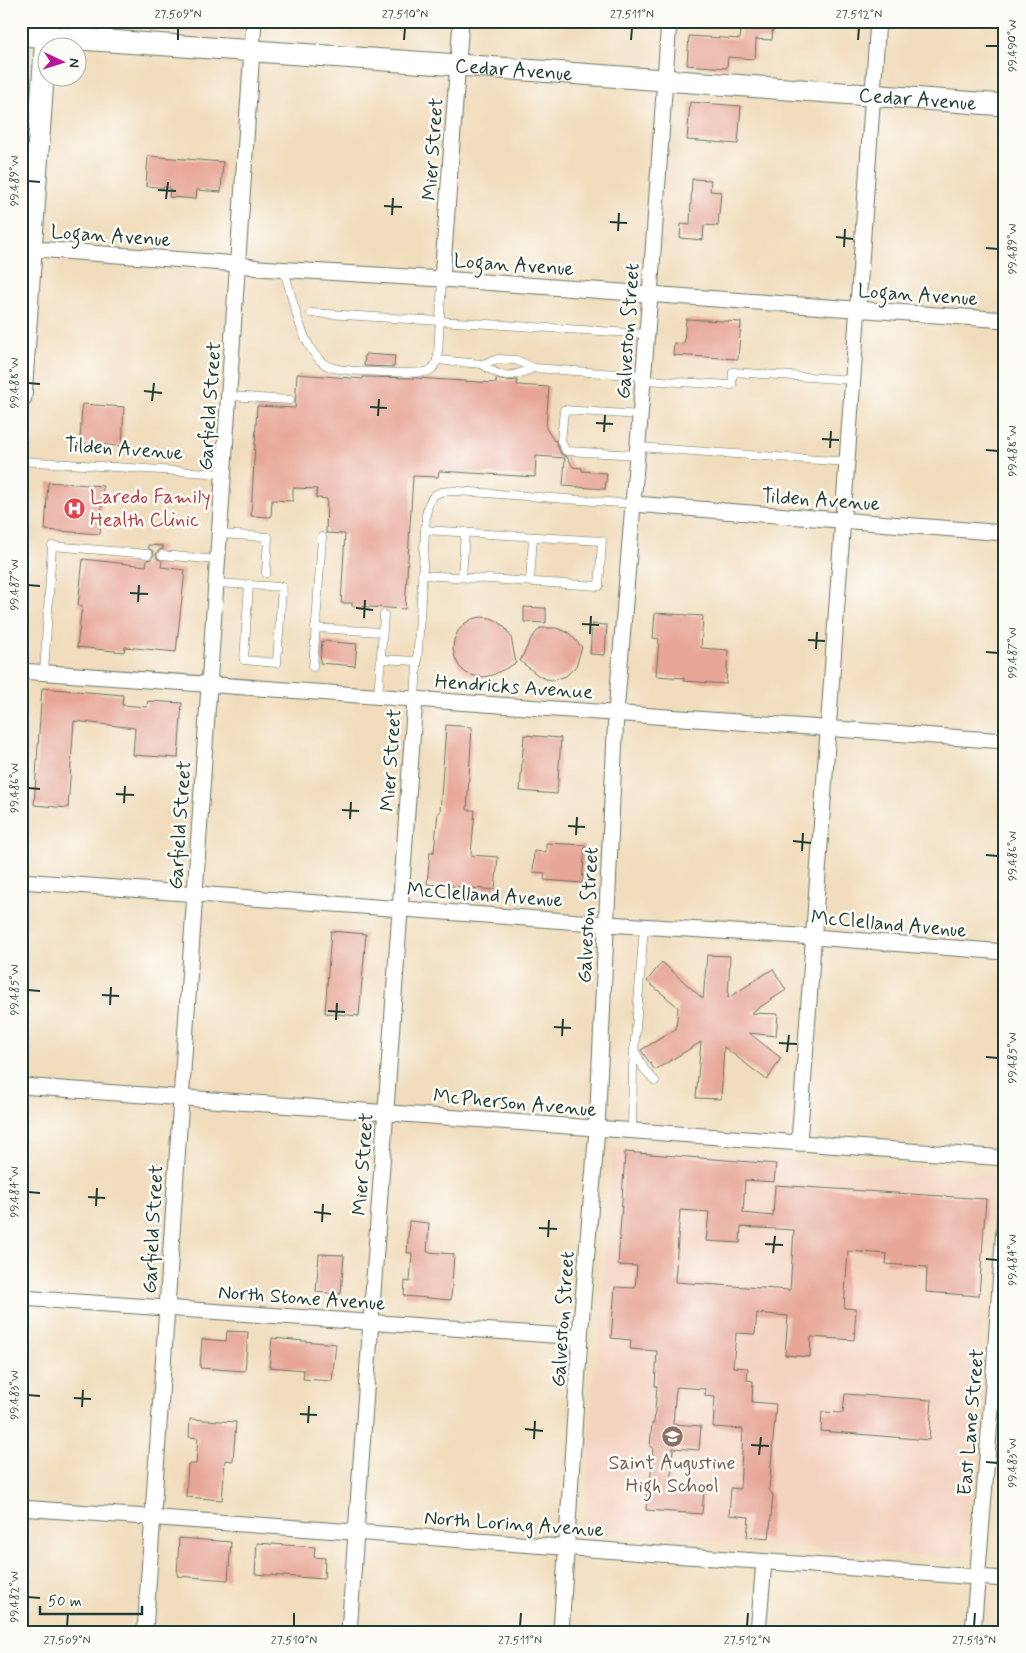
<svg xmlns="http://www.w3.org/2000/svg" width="1026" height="1653" font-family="Mynerve,sans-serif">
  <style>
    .built { fill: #f4d3c1 }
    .building { fill: #e7a697; fill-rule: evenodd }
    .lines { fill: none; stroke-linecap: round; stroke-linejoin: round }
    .lane-casing { stroke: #687564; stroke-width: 9 }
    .street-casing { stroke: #687564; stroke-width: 17 }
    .secondary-casing { stroke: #687564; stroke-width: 23 }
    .path { stroke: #687564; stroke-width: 2.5; stroke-dasharray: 1 4; stroke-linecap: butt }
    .lane { stroke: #fff; stroke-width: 8 }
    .street { stroke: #fff; stroke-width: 15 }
    .secondary { stroke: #fff; stroke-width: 21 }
    .ticks { fill: none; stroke: #1f3d34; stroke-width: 2 }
    .labels { text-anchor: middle; stroke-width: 5; stroke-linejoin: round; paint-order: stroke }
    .street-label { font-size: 20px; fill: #1f3d34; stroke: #fdfcf7 }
    .health-label { font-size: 20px; fill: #be3a42; stroke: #fdfcf7; text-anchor: start }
    .education-label { font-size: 20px; fill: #785e54; stroke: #fdfcf7 }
    .neatline { fill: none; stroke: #1f3d34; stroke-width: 2 }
    .ticks-label { font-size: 12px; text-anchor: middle; fill: #1f3d34 }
  </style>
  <rect width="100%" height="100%" fill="#fdfcf7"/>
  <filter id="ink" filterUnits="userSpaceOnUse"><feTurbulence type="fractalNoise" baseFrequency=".02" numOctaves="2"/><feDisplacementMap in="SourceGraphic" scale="10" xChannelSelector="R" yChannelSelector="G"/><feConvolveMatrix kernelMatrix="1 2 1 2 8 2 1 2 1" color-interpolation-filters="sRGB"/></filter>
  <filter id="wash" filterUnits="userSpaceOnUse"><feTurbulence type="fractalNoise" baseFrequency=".0096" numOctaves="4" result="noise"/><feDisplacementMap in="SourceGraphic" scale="20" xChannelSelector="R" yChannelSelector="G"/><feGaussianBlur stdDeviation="1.12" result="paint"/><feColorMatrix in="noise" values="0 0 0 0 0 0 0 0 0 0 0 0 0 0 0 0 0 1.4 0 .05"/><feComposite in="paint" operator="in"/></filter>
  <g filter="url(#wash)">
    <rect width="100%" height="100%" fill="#f1ddbd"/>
    <g class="built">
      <polygon points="67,21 245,21 244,32 236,37 71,25"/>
      <polygon points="613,1147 994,1175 964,1559 583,1531 594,1371 598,1359"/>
    </g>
    <g id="blocks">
      <g class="building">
        <polygon points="742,21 773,21 772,40 756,39 755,59 728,57 727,68 687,65 689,36 740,39"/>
        <polygon points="690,102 741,106 738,144 687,140"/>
        <polygon points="148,156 223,162 221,192 197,190 196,199 169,197 170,188 146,186"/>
        <polygon points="692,179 711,180 710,191 721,192 718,226 704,225 703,240 680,238 681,224 690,225"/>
        <polygon points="686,319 741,322 738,359 673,355 674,343 684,344"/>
        <polygon points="365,354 395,356 394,367 364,366"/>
        <polygon points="297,374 363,379 363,377 415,378 496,383 496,379 507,381 517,380 517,385 549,387 546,428 554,441 555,440 561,454 567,457 573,467 582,468 582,471 607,473 605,489 563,486 565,458 536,456 535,477 439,471 438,477 413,476 405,609 352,606 352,603 341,603 345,534 326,533 327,499 316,498 317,489 293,488 293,501 272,500 271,517 251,516 257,406 295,408"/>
        <polygon points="82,404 124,407 122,446 80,443"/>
        <polygon points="48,482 103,486 100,534 45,530"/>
        <polygon points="148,545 163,546 163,549 159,550 156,554 157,558 162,561 161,567 185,570 176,652 125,647 124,652 77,647 82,606 78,606 83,559 146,566 147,560 151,559 154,555 153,551 148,548"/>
        <polygon points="524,607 546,608 546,623 524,622"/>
        <polygon points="655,613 703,616 701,648 728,650 726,684 684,681 684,678 656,676 659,639 653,638"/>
        <polygon points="481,617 491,618 499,622 506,629 511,637 516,663 493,675 484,677 475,676 466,673 459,666 455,658 453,649 454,640 458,631 464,624 472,619"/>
        <polygon points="592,624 607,625 605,655 590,654"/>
        <polygon points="540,628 556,628 562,630 569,633 582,647 576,666 566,676 553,680 546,679 539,676 520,661 531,639"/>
        <polygon points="322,641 357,644 355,666 320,663"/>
        <polygon points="42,688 123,695 122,705 147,707 148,701 182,703 178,758 133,755 135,728 74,721 68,808 34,805"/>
        <polygon points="446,725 472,727 467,810 475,810 471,855 498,857 495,890 427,884 430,852 434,852 438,812 440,812"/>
        <polygon points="524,735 561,738 557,794 520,791"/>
        <polygon points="546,843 585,845 582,883 544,880 545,873 533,872 534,851 546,852"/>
        <polygon points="331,931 366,934 359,1016 325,1013"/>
        <polygon points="707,955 730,956 728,998 773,969 786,990 751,1013 778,1014 776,1036 749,1033 781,1058 767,1080 724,1047 721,1099 696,1098 701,1042 655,1070 641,1050 676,1029 678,1007 647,981 662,962 703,999"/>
        <path d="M 625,1152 L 776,1164 L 774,1182 L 745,1180 L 743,1213 L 773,1216 L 775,1185 L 986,1199 L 979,1296 L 926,1292 L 927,1267 L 886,1264 L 887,1254 L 848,1251 L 844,1308 L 856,1309 L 854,1340 L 811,1337 L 810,1357 L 785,1355 L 788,1316 L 757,1313 L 755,1334 L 736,1333 L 733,1367 L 748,1368 L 747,1380 L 753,1381 L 752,1402 L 776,1404 L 769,1490 L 773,1495 L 769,1539 L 747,1537 L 749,1517 L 729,1515 L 731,1488 L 740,1489 L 743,1429 L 713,1427 L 715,1397 L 705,1396 L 705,1389 L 676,1387 L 673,1424 L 701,1426 L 699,1450 L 673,1448 L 670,1488 L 704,1490 L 702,1514 L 646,1510 L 647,1486 L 650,1486 L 653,1447 L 650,1447 L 652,1423 L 654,1423 L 657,1386 L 655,1386 L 657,1351 L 630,1349 L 631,1340 L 611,1338 L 615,1287 L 635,1288 L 637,1266 L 618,1265 ZM 680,1210 L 709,1212 L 706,1241 L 740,1243 L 741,1227 L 794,1230 L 790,1290 L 675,1282 Z"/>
        <polygon points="409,1221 429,1223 427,1252 454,1254 451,1300 404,1296 405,1281 410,1282 412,1253 407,1253"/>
        <polygon points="319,1254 344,1255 341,1294 316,1292"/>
        <polygon points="227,1331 248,1332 245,1371 200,1368 202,1339 226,1341"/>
        <polygon points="272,1338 336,1344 332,1381 303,1379 304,1370 269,1367"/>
        <polygon points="845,1394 932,1400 929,1440 821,1431 822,1412 843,1413"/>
        <polygon points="190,1419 236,1422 233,1461 225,1460 222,1500 186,1497 188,1464 196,1464 198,1438 189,1437"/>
        <polygon points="179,1538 231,1542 228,1580 177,1576"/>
        <polygon points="257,1543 315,1547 314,1557 325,1558 324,1579 255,1574"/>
      </g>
    </g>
  </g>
  <g filter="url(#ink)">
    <use href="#blocks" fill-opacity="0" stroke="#687564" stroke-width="1"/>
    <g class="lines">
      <defs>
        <g id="lane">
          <polyline points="106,39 107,21"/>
          <path d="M 284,270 C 291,293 301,342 318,358 C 322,363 328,367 334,368 C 345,371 420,375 429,371 C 435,368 437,362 438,355 L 442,279"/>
          <polyline points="311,313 647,334"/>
          <polyline points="437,360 482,364 498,359 516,360 534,368 644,376"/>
          <path d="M 482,364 C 502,380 512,377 534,368"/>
          <polyline points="644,380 732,385 733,372 852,380"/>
          <polyline points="230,396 290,400"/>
          <polyline points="638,447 847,462"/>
          <polyline points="638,455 566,451 561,441 564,410 641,415"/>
          <polyline points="21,461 224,474"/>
          <polyline points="220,534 268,537 266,573"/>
          <polyline points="162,555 218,560"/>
          <polyline points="422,575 599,586 602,541 425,530"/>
          <polyline points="462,577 465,532"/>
          <polyline points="530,581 533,537"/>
          <polyline points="217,583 282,587 277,663 244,660 249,584"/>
          <polyline points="315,628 382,632"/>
          <polyline points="381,659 416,661"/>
          <polyline points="313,667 322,537"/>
          <polyline points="44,673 52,546 148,554"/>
          <polyline points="378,696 384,615"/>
          <path d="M 415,699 L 426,516 C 429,494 436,490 457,491 L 634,504"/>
          <polyline points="634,1049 644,1069 655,1081"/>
          <polyline points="632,1131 633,1066 644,926"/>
        </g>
        <g id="street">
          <polyline points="23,248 238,264 258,268 442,279 1005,320"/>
          <polyline points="442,279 461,21"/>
          <polyline points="634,504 1005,533"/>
          <polyline points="21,671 1005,741"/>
          <polyline points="21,881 607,924 814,937 1005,952"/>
          <polyline points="21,1086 1005,1158"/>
          <polyline points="799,1143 878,21"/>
          <polyline points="21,1298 580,1337"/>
          <polyline points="21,1508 1005,1579"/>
          <polyline points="145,1632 254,21"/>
          <polyline points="349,1632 415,699"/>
          <polyline points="561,1632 580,1337 597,1129 616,713 650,295 669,21"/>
          <polyline points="758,1632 764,1562"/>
          <polyline points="973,1632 994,1371 1005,1214"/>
        </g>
        <g id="secondary">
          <path id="s1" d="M 21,35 L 458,65 L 1005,105"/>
          <polyline points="21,397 47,21"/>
        </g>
      </defs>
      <use href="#lane" class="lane-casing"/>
      <use href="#street" class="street-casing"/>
      <use href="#secondary" class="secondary-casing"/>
      <g class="path">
        <polyline points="21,442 28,442"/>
        <polyline points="21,479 25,479"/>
      </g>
      <use href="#lane" class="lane"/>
      <use href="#street" class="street"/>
      <use href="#secondary" class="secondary"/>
    </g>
  </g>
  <path class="ticks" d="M 178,40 L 178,28M 404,40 L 405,28M 631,40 L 632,28M 858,40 L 859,28M 986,46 L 998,46M 28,181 L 40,182M 158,190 L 176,191M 166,199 L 168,182M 384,206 L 402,207M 392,215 L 393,198M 610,222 L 627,223M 618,231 L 619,213M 836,237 L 853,239M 844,247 L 845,229M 986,248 L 998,249M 28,383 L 40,384M 144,391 L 162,393M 152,401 L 154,383M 370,407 L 387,408M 378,416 L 379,399M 596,423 L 613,424M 604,432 L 605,415M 822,439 L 839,440M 830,448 L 831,431M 986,450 L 998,451M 28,585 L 40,586M 130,593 L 148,594M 138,602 L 139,585M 356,608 L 373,610M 364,618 L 365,600M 582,624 L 599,625M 590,634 L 591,616M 808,640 L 825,641M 816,649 L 817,632M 986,652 L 998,653M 28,788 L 40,789M 116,794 L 134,795M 124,803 L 125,786M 342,810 L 359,811M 350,819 L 351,802M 568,826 L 585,827M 576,835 L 577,817M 793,841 L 811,843M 802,851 L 803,833M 986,855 L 998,856M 28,990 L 40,991M 102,995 L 119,996M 110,1005 L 111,987M 328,1011 L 345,1012M 336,1020 L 337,1003M 554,1027 L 571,1028M 562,1036 L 563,1019M 779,1043 L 797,1044M 787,1052 L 789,1035M 986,1057 L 998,1058M 28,1192 L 40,1193M 88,1197 L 105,1198M 96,1206 L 97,1188M 314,1212 L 331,1214M 322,1222 L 323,1204M 539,1228 L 557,1229M 548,1237 L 549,1220M 765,1244 L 783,1245M 773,1253 L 775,1236M 986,1259 L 998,1260M 28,1395 L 40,1396M 74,1398 L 91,1399M 82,1407 L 83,1390M 300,1414 L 317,1415M 308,1423 L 309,1406M 525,1429 L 543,1431M 534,1439 L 535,1421M 751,1445 L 769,1446M 759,1455 L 761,1437M 986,1462 L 998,1463M 28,1597 L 40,1598M 67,1626 L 68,1613M 294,1626 L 294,1613M 520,1626 L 521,1613M 747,1626 L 748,1613M 974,1626 L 975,1613"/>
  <defs>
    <symbol id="hospital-disc" viewBox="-11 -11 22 22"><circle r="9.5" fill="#e0444e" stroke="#fdfcf7"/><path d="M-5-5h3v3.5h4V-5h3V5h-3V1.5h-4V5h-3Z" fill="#fff"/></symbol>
    <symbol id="school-disc" viewBox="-11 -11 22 22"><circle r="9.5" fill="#8d6e63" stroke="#fdfcf7"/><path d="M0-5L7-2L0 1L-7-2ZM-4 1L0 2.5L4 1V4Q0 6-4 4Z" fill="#fff"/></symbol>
  </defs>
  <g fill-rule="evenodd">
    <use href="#hospital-disc" x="62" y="496" width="25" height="25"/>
    <use href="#school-disc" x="660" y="1424" width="25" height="25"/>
  </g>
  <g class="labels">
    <g class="street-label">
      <text dy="7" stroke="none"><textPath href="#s1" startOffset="494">Cedar Avenue</textPath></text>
      <text dy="7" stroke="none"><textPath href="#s1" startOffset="899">Cedar Avenue</textPath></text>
      <text transform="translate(432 149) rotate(-86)" y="7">Mier Street</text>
      <text transform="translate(111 235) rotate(4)" y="7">Logan Avenue</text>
      <text transform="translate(514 264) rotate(4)" y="7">Logan Avenue</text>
      <text transform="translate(918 294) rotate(4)" y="7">Logan Avenue</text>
      <text transform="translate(627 331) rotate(-86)" y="7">Galveston Street</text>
      <text transform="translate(209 406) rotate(-86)" y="7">Garfield Street</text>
      <text transform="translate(124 448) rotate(4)" y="7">Tilden Avenue</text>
      <text transform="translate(821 499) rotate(4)" y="7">Tilden Avenue</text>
      <text transform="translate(514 686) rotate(4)" y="7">Hendricks Avenue</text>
      <text transform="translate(390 760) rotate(-86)" y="7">Mier Street</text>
      <text transform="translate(179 825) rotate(-86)" y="7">Garfield Street</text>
      <text transform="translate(485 894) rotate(4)" y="7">McClelland Avenue</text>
      <text transform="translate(587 915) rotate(-87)" y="7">Galveston Street</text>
      <text transform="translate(889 923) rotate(5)" y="7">McClelland Avenue</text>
      <text transform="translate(515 1102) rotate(5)" y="7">McPherson Avenue</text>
      <text transform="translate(362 1164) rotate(-86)" y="7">Mier Street</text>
      <text transform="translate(152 1229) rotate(-87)" y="7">Garfield Street</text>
      <text transform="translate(302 1297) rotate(4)" y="7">North Stone Avenue</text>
      <text transform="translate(562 1319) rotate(-86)" y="7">Galveston Street</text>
      <text transform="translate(970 1422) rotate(-85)" y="7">East Lane Street</text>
      <text transform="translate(514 1523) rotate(4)" y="7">North Loring Avenue</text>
    </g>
    <g class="health-label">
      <text x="90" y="503">Laredo Family<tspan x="90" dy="23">Health Clinic</tspan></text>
    </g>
    <g class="education-label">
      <text x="672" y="1469">Saint Augustine<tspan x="672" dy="23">High School</tspan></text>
    </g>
  </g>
  <rect width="1026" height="1653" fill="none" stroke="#fdfcf7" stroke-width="55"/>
  <g transform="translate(62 62) rotate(94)"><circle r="24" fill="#fdfcf7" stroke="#a4b0a9"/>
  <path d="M0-4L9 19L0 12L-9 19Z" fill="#b5179e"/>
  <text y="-8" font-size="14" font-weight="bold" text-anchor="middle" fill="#1f3d34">N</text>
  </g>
  <path d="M40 1606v8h102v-8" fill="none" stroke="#1f3d34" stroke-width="2.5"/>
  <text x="48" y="1606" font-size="15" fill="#1f3d34" stroke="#fdfcf7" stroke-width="4" paint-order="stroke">50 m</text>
  <rect x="28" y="28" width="970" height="1598" class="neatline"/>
  <g class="ticks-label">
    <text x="178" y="18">27.509°N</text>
    <text x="405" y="18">27.510°N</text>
    <text x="632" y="18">27.511°N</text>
    <text x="859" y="18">27.512°N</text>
    <text transform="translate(1012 46) rotate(-90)" y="4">99.490°W</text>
    <text transform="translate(14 181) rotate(-90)" y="4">99.489°W</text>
    <text transform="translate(1012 249) rotate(-90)" y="4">99.489°W</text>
    <text transform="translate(14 383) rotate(-90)" y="4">99.488°W</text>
    <text transform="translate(1012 451) rotate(-90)" y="4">99.488°W</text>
    <text transform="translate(14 585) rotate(-90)" y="4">99.487°W</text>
    <text transform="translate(1012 653) rotate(-90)" y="4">99.487°W</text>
    <text transform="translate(14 788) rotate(-90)" y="4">99.486°W</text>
    <text transform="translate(1012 856) rotate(-90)" y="4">99.486°W</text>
    <text transform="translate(14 990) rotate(-90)" y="4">99.485°W</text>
    <text transform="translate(1012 1058) rotate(-90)" y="4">99.485°W</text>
    <text transform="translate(14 1192) rotate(-90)" y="4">99.484°W</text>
    <text transform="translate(1012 1260) rotate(-90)" y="4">99.484°W</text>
    <text transform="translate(14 1395) rotate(-90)" y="4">99.483°W</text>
    <text transform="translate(1012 1463) rotate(-90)" y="4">99.483°W</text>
    <text transform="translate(14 1597) rotate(-90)" y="4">99.482°W</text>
    <text x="67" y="1644">27.509°N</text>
    <text x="294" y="1644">27.510°N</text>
    <text x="520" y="1644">27.511°N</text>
    <text x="747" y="1644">27.512°N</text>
    <text x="974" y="1644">27.513°N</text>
  </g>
</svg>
